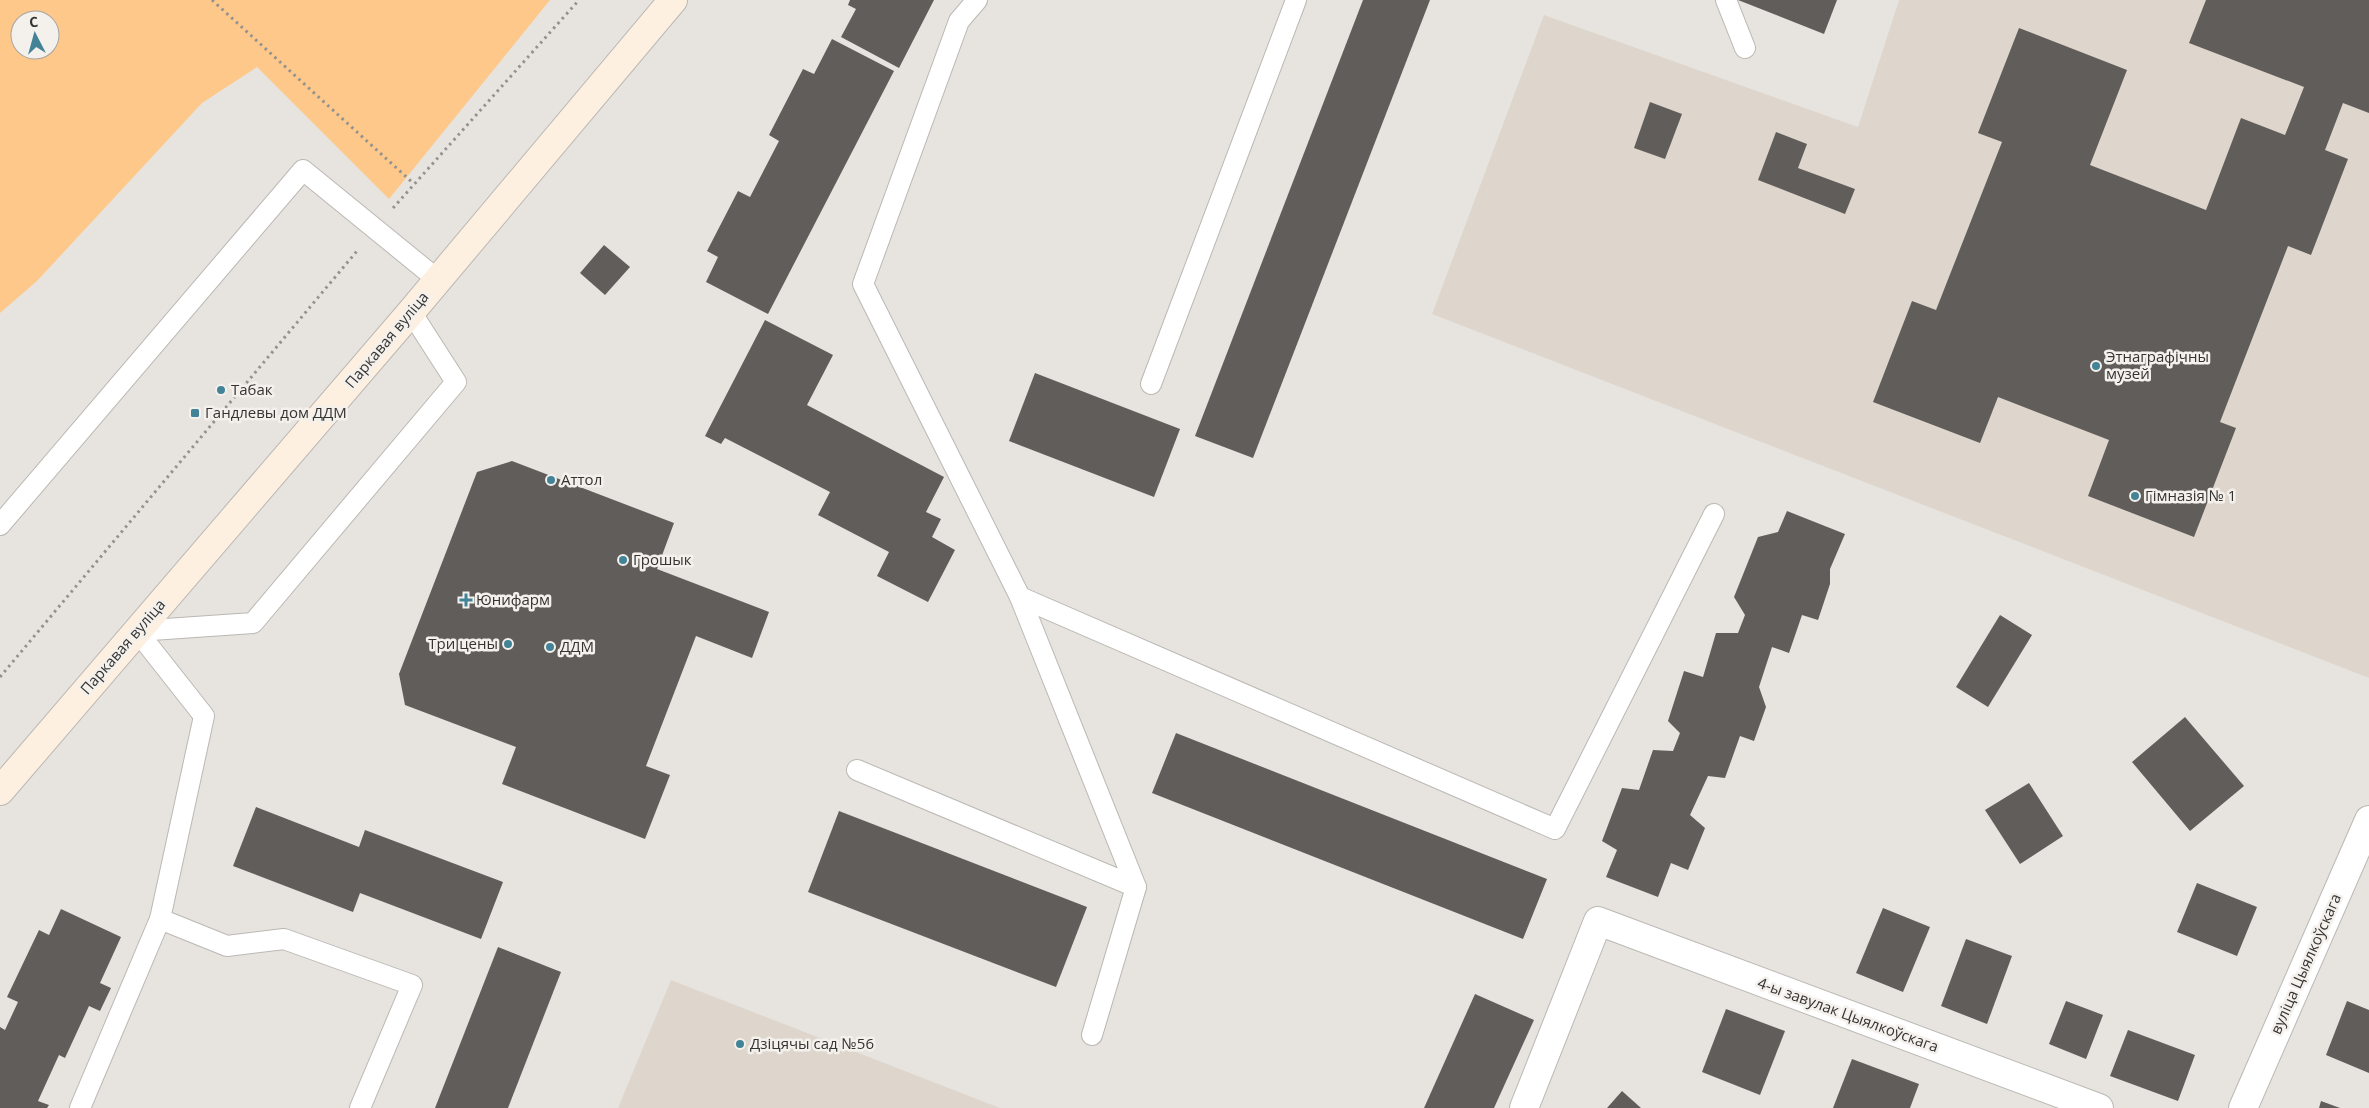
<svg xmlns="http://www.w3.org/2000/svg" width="2369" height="1108" font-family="'Open Sans',sans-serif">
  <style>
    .built { fill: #ded6cc }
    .green { fill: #fdc889; fill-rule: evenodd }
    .building { fill: #605d5a }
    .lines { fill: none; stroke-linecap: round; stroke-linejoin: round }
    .service-casing { stroke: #bbb8b4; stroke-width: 22 }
    .minor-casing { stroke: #bbb8b4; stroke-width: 30 }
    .tertiary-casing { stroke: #bbb8b4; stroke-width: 30 }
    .secondary-casing { stroke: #bbb8b4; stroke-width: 30 }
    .path { stroke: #949290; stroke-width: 3; stroke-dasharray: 2.5 4; stroke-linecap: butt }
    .service { stroke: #fff; stroke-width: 20 }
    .minor { stroke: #fff; stroke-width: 28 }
    .tertiary { stroke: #fff; stroke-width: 28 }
    .secondary { stroke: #fdf0e0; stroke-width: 28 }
    .poi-dot { fill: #438397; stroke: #f4f1ed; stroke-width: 2 }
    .labels { text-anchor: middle; stroke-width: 5; stroke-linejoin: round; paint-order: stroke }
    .street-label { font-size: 15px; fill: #353433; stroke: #f4f1ed }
    .poi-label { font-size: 15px; fill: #353433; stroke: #f4f1ed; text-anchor: start }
  </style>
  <rect width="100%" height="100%" fill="#e7e4e0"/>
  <g class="built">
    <polygon points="1899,0 2369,0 2369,678 1432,314 1544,15 1858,127"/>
    <polygon points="671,980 1000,1108 618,1108"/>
  </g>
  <path class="green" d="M 0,0 L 550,0 L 389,199 L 257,67 L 202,103 L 37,281 L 0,313 ZM 20,20 L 50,20 L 50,50 L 20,50 Z"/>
  <g class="building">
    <polygon points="850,0 934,0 899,68 841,37 856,9 848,5"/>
    <polygon points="1363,0 1430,0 1253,458 1195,436"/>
    <polygon points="1738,0 1837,0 1824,34"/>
    <polygon points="2206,0 2369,0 2369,113 2343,103 2325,150 2348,159 2311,255 2288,246 2220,422 2236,428 2194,537 2088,496 2109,440 1998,397 1980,443 1873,402 1912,301 1936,310 2002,142 1978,133 2019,28 2127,70 2090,165 2206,210 2241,118 2285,135 2304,87 2189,43"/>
    <polygon points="832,39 894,71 768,314 706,282 718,257 707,251 738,191 750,197 779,141 769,135 803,69 814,74"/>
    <polygon points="1650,102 1682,114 1665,159 1634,148"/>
    <polygon points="1776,132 1807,144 1798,168 1855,189 1845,214 1758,180"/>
    <polygon points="604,245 630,267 605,295 580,273"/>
    <polygon points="765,320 833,355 807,405 944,477 926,512 941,519 932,537 955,550 928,602 877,576 889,552 818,515 830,492 725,438 721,444 705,436"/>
    <polygon points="1035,373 1180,429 1154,497 1009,441"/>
    <polygon points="512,461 674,523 657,569 769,612 752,658 696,636 646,766 670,775 645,839 502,784 516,747 405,705 399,674 477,472"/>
    <polygon points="1787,511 1845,534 1830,569 1830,584 1818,620 1802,615 1789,653 1772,647 1759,687 1766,707 1754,741 1740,736 1725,778 1708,776 1690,815 1705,828 1688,870 1671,863 1658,897 1606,877 1617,850 1602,841 1622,788 1639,790 1653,750 1673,751 1680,733 1668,721 1684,671 1703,677 1716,633 1738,633 1745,615 1734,597 1758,537 1778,532"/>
    <polygon points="2000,615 2032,635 1988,707 1956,687"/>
    <polygon points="2185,717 2244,786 2190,831 2132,762"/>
    <polygon points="1176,733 1547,879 1523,939 1152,793"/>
    <polygon points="2029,783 2063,836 2020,864 1985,810"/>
    <polygon points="256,807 359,847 365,830 503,882 481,939 360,893 353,912 233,866"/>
    <polygon points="839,811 1087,907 1056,987 808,892"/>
    <polygon points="2197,883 2257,907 2237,956 2177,932"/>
    <polygon points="1883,908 1930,927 1903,992 1856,973"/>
    <polygon points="61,909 121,937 100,983 111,988 100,1011 89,1006 65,1058 59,1055 38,1101 49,1105 47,1108 0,1108 0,1027 5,1030 18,1002 7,997 39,930 49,935"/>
    <polygon points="1966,939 2012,956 1987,1024 1941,1006"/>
    <polygon points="498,947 561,972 508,1108 435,1108"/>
    <polygon points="1475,994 1534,1020 1494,1108 1424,1108"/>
    <polygon points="2066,1001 2103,1015 2086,1059 2049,1044"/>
    <polygon points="2347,1001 2369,1010 2369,1073 2326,1055"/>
    <polygon points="1726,1009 1785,1031 1760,1095 1702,1072"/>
    <polygon points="2128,1030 2195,1055 2178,1101 2110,1076"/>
    <polygon points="1852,1059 1919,1084 1910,1108 1833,1108"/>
    <polygon points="1622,1091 1641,1108 1607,1108"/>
    <polygon points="2321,1101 2340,1108 2319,1108"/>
  </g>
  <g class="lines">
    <defs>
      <g id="service">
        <polyline points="1726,0 1745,48"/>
        <polyline points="1151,384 1296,0"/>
        <polyline points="0,525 303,170 438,280"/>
        <polyline points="1020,597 1555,829 1714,514"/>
        <polyline points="137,631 204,716 160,919 227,946 284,939 412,985 360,1108"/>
        <polyline points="137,631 253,623 456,382 411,312"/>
        <polyline points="857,770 1136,887 1020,597 863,284 959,21 977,0"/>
        <polyline points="1092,1035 1136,887"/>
        <polyline points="80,1108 160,919"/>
      </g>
      <polyline id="minor" points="1524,1108 1598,921 2099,1108"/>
      <polyline id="tertiary" points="2243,1108 2369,820"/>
      <polyline id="secondary" points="0,791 411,312 673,0"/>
    </defs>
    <use href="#service" class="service-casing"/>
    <use href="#minor" class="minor-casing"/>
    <use href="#tertiary" class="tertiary-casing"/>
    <use href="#secondary" class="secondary-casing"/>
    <g class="path">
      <polyline points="212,0 413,183"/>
      <polyline points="393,208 579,0"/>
      <polyline points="0,677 357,251"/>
    </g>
    <use href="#service" class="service"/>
    <use href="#minor" class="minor"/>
    <use href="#tertiary" class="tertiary"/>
    <use href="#secondary" class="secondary"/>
  </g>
  <g class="poi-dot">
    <circle cx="2096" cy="366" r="5"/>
    <circle cx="221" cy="390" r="5"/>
    <rect x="190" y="408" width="10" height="10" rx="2.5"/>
    <circle cx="551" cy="480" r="5"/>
    <circle cx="2135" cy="496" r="5"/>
    <circle cx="623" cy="560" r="5"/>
    <path d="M463.5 592.5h5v5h5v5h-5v5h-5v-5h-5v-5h5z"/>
    <circle cx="508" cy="644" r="5"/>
    <circle cx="550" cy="647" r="5"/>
    <circle cx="740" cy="1044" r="5"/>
  </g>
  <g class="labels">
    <g class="street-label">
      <text transform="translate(387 340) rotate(-50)" y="5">Паркавая вуліца</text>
      <text transform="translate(123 647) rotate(-49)" y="5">Паркавая вуліца</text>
      <text transform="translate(2306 964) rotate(-66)" y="5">вуліца Цыялкоўскага</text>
      <text transform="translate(1848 1015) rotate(20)" y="5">4-ы завулак Цыялкоўскага</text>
    </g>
    <g class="poi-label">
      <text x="2106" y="362">Этнаграфічны<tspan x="2106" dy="17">музей</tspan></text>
      <text x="231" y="395">Табак</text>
      <text x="205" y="418">Гандлевы дом ДДМ</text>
      <text x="561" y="485">Аттол</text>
      <text x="2145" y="501">Гімназія № 1</text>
      <text x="633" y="565">Грошык</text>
      <text x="476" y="605">Юнифарм</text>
      <text x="498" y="649" text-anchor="end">Три цены</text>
      <text x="560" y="652">ДДМ</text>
      <text x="750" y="1049">Дзіцячы сад №56</text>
    </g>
  </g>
  <g transform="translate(35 35) rotate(354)"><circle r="24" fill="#f4f1ed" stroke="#a8a5a3"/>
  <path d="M0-4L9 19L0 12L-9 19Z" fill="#438397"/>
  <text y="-8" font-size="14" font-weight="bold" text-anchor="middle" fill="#353433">С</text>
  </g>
</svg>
